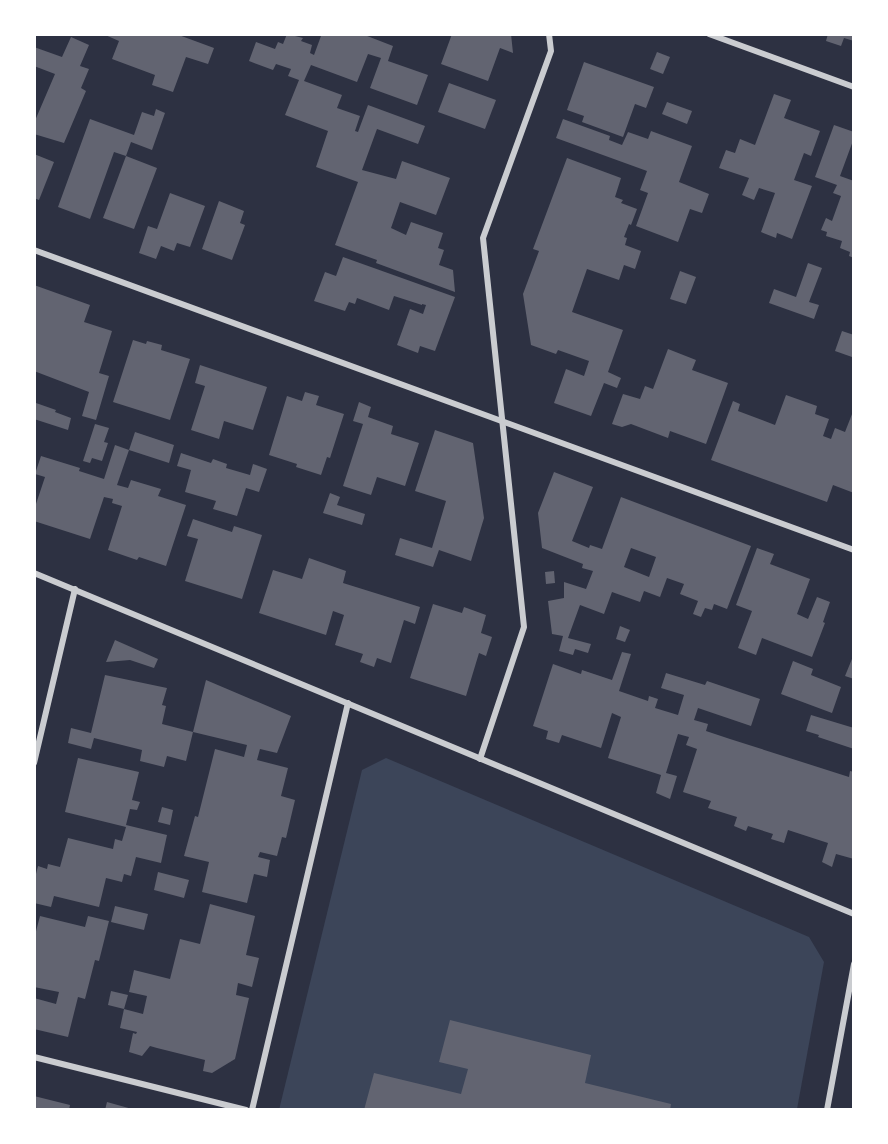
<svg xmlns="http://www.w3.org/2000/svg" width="888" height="1144" font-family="'Work Sans',sans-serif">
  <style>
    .green { fill: #3c4559 }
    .building { fill: #626471; fill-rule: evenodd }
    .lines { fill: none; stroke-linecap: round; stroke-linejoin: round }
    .minor { stroke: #caccd0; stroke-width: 6 }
  </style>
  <rect width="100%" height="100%" fill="#2d3142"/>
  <polygon class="green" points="386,758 809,937 824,962 797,1109 279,1110 362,770"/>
  <g class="building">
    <polygon points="103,34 176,34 214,48 208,64 186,57 173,92 152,85 155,75 112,59 119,41"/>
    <polygon points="287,34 303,38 301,41 312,45 310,53 314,55 321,36 316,34 362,34 393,46 388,61 428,75 417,105 370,88 381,58 368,54 357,82 311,65 304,81 342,95 337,108 360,116 355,131 358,132 368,105 425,126 418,144 377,129 362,170 396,179 402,161 450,178 436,215 400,202 391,228 406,235 411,222 443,233 438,248 444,250 439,265 453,270 455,292 376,263 377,260 335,245 358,182 316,167 328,131 285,115 299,80 288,76 291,69 276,64 273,70 249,61 256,42 275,49 278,42 283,44"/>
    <polygon points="452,34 511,34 513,53 500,48 488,81 441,64"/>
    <polygon points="828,34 854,34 854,41 844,38 841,46 826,41"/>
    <polygon points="71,37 89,45 80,66 89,69 81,88 86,91 64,143 34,134 34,123 55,74 34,66 34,47 62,57"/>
    <polygon points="657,52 670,57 663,74 650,69"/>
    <polygon points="584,62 654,87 646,108 635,104 623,137 582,122 584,116 567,110"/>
    <polygon points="449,83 496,100 485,129 438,112"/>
    <polygon points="774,94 791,100 784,118 820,131 811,156 804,153 794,180 812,186 792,239 777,233 776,238 761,232 775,193 759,188 754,200 742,195 749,178 719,168 726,150 735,153 740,139 755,145"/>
    <polygon points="667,102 692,111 687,124 662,114"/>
    <polygon points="156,109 165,113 152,150 131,142 126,156 157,168 134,229 103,218 126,156 114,152 90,219 58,207 90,119 134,135 142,112 154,116"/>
    <polygon points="563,119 610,136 609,140 622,145 628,132 648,139 651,131 692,146 679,182 709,194 702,213 690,209 678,242 636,226 648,193 640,190 647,171 556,138"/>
    <polygon points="834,125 854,132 854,138 840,176 854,181 854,258 849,256 850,252 840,248 842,241 826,236 827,232 821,230 826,218 832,221 841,196 833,193 837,185 815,177"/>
    <polygon points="34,154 54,162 39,200 34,198"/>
    <polygon points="567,158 621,178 615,197 623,200 621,203 637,209 631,225 629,224 624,237 627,238 625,245 641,251 635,269 624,265 619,280 587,269 572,312 623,330 608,372 621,378 617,388 604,383 591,416 554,403 566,369 584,376 589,361 558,350 556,354 531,345 523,294 539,251 533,249"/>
    <polygon points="170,193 205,206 190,247 177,243 174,251 161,246 156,259 139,253 148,226 157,229"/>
    <polygon points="219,201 244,211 240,223 245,225 232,260 202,249"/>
    <polygon points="343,257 455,297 435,351 420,346 418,353 397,345 410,309 423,314 426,305 422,304 422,305 394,296 389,310 357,298 355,304 349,302 345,311 314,301 325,272 336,276"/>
    <polygon points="808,263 822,268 809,302 819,305 814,319 769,303 774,289 796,297"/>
    <polygon points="680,271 696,277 686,304 670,299"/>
    <polygon points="34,285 90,305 84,322 112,331 99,373 109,376 96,420 82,416 89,392 34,371"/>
    <polygon points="842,331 854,335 852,357 835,351"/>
    <polygon points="133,340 146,344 147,341 162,345 161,350 190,359 170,420 113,402"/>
    <polygon points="668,349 696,360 692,370 728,383 706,444 670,431 668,438 631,424 622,427 612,424 623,394 640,399 645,386 653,389"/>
    <polygon points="200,365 267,387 253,430 224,421 219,439 191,430 205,386 195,383"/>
    <polygon points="305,392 319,396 316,405 344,414 330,458 327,457 321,475 296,467 297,464 269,455 287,396 302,401"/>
    <polygon points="786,395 817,406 815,414 829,419 823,436 831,439 835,428 845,432 854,409 854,493 833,485 827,502 711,460 733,401 740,404 738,411 775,425"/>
    <polygon points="359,402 371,407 368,417 393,426 391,434 419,443 405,486 377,477 371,495 343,486 363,424 353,421"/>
    <polygon points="36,403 56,410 55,412 71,418 68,430 34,419"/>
    <polygon points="95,424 109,428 104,442 108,443 102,461 92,458 90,463 83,461"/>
    <polygon points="435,430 473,443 484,518 471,561 439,550 433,567 395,555 400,538 432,548 446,501 415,491"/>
    <polygon points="135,432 174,445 169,463 129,450 117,485 128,488 131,480 161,489 158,496 186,505 166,566 139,557 137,560 108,550 122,506 112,503 113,499 104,497 90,539 34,521 34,510 45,477 35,474 41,456 80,468 79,471 104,479 115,445 129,450"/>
    <polygon points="181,453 211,463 213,459 227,464 226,468 250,475 253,464 267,469 259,492 246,488 237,516 213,509 216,501 185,492 191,470 177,466"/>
    <path d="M 554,472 L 593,487 L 572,541 L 589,548 L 590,545 L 602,549 L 621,497 L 751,546 L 727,609 L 714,604 L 712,610 L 705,608 L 701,617 L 693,614 L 698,601 L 680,594 L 684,584 L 667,578 L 660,597 L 644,591 L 640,602 L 612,592 L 604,614 L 580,605 L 568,638 L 591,644 L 588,653 L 575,649 L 573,655 L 559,651 L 563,636 L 552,634 L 548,601 L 564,598 L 564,582 L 586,589 L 593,571 L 582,568 L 583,564 L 542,548 L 538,513 ZM 631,548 L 656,557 L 649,577 L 624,567 Z"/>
    <polygon points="330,493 340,497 337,505 365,514 362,525 323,513"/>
    <polygon points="193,519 232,532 234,526 262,535 242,599 185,581 198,539 187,536"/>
    <polygon points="757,548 774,554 770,564 810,579 797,614 808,619 817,597 830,602 823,622 825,623 812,657 762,638 756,655 738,648 752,611 736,605"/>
    <polygon points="309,558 346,571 343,583 420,607 415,624 404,620 391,663 377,658 374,667 360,662 363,654 335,645 344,615 333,611 326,635 259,613 273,570 302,579"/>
    <polygon points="554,571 555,583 546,584 545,572"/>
    <polygon points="433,604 462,613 464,607 486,615 481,633 492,637 486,656 479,653 466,696 410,678"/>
    <polygon points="620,626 630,630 625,642 616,639"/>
    <polygon points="115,640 158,659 154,668 130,660 106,662"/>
    <polygon points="622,652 631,654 619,691 648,701 649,696 658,699 655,708 678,715 684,695 661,688 666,673 705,685 707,681 760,699 751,726 698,708 694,720 708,724 706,731 730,739 849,777 850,771 854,772 854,859 836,854 832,867 822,862 828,843 788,830 784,843 771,839 773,834 748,826 746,831 734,826 737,817 708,808 711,801 683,792 697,749 686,745 689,737 678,734 666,773 677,776 670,799 656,793 661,775 608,758 621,717 612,713 601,748 562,735 559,743 546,739 548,731 533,726 553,664 581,674 582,670 612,680"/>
    <polygon points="854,654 854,679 845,676"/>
    <polygon points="793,661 813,669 811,675 841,687 832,713 781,694"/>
    <polygon points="105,675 167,688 162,705 166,706 162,724 193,732 186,761 167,756 164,767 140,761 142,750 94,738 91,749 68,743 71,728 91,733"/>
    <polygon points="206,680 291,716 277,753 260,749 257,760 288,768 281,796 295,800 286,838 282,837 277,856 260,852 258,857 270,860 267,877 254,874 247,903 202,892 209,862 184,856 195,816 198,817 215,749 244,757 247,745 193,732"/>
    <polygon points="811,715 854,728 854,749 818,737 819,735 806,731"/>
    <polygon points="78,758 139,772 132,800 140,802 137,810 130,809 126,825 167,835 161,863 136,857 131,876 124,874 122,882 106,878 99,907 54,896 51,907 34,903 34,882 38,866 47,869 48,864 60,867 68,838 113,849 115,839 122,841 126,827 65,812"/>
    <polygon points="162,807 173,810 170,825 158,822"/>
    <polygon points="158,872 189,880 184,898 154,890"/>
    <polygon points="210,904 255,916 246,955 259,958 252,987 238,983 236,995 249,998 235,1059 212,1073 203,1071 205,1060 157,1048 150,1046 142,1056 129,1052 133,1033 136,1034 137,1032 120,1028 124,1009 143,1014 147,996 129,992 134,970 170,979 180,939 200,944"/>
    <polygon points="115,906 148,914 144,930 111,922"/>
    <polygon points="40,916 85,927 88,916 109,921 99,961 95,960 85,999 78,997 68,1037 34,1029 34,998 56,1004 59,992 34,987 34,939"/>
    <polygon points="111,991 128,995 124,1009 108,1005"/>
    <polygon points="450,1020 591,1055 585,1083 671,1104 670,1110 364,1110 374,1073 461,1094 468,1069 439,1062"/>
    <polygon points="34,1096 70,1105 69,1110 34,1110"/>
    <polygon points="107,1102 132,1109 132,1110 105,1110"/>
  </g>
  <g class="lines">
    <g class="minor">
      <polyline points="709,34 854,87"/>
      <polyline points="34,250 854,550"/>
      <polyline points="34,573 854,914"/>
      <polyline points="480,759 524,627 483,238 551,51 549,34"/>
      <polyline points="34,763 75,589"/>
      <polyline points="34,1057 246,1110"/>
      <polyline points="252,1110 348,703"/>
      <polyline points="827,1110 854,964"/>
    </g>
  </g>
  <rect width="888" height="1144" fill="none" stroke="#ffffff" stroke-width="72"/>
</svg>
